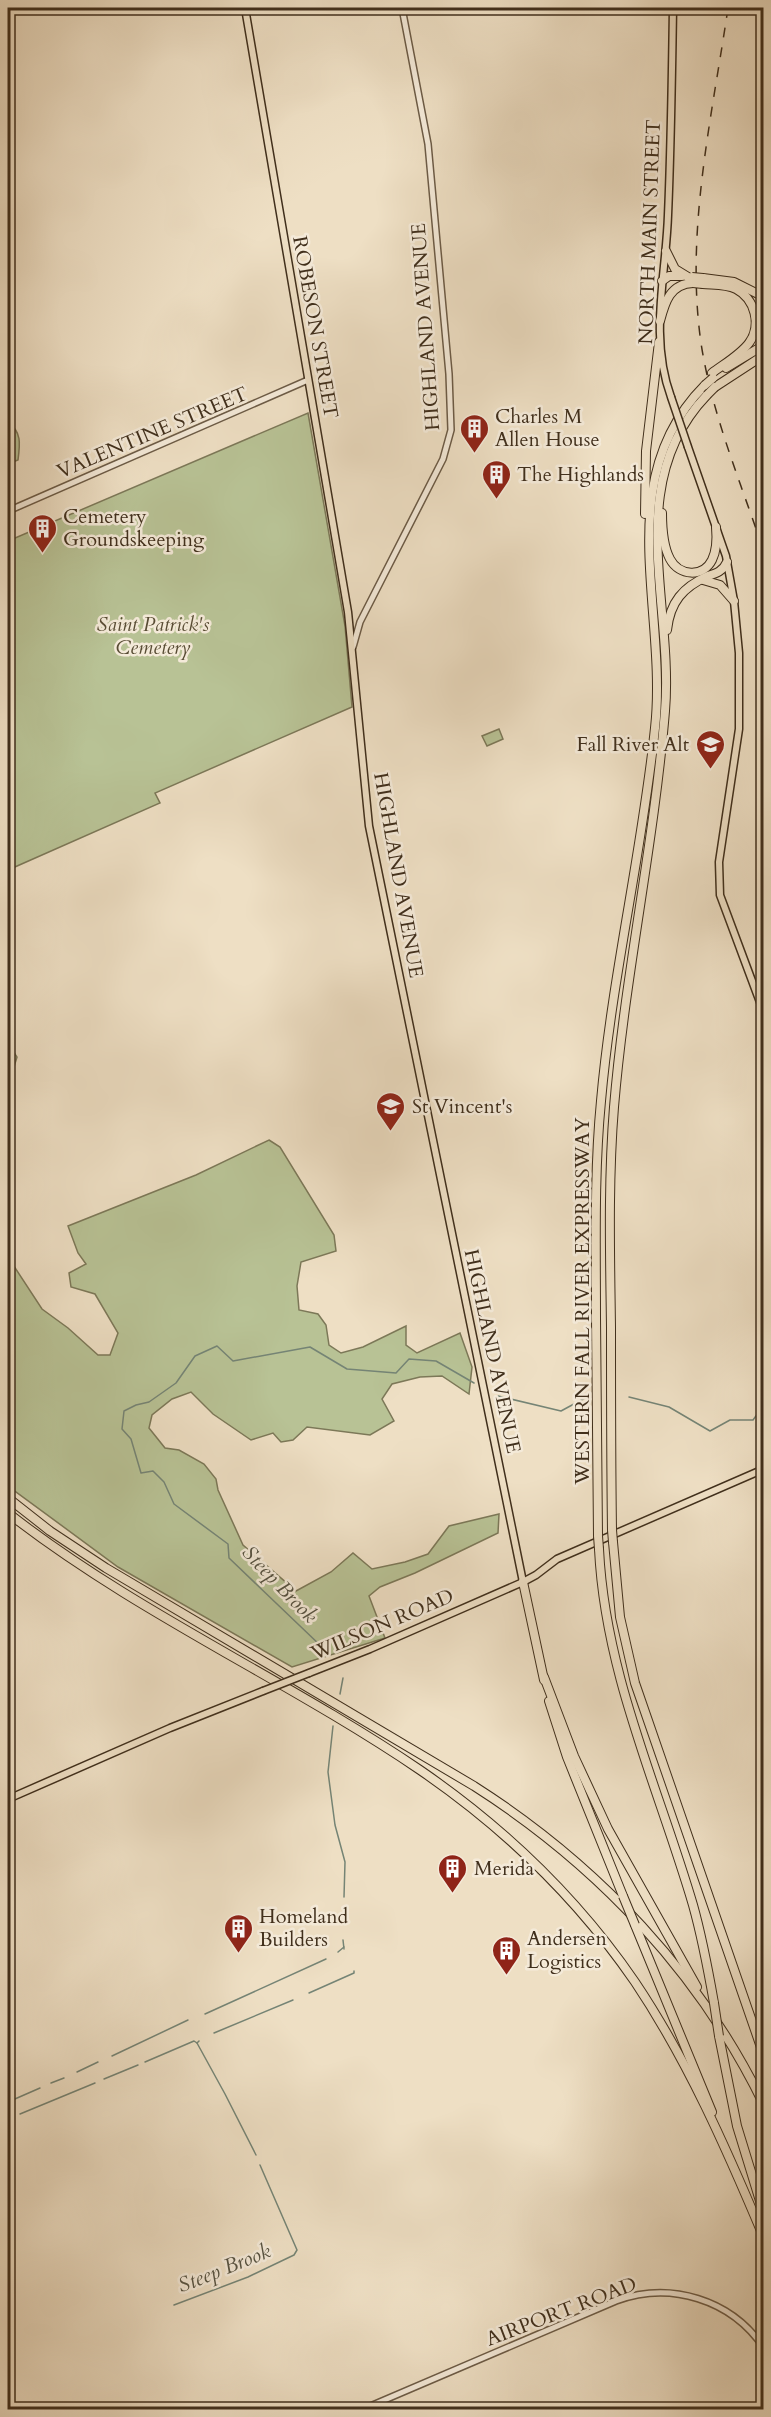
<svg xmlns="http://www.w3.org/2000/svg" width="771" height="2417" font-family="Cardo,serif">
  <style>
    .green { fill: #b8c295; stroke: #7c7858; stroke-width: 1.5 }
    .lines { fill: none; stroke-linecap: round; stroke-linejoin: round }
    .stream { stroke: #758475; stroke-width: 1.5 }
    .minor-casing { stroke: #6c5b46; stroke-width: 8 }
    .major-casing { stroke: #402f1c; stroke-width: 9 }
    .highway-casing { stroke: #402f1c; stroke-width: 10 }
    .minor { stroke: #f4ead9; stroke-width: 5 }
    .major { stroke: #eedfc4; stroke-width: 6 }
    .highway { stroke: #eedfc4; stroke-width: 8 }
    .rail { stroke: #402f1c; stroke-width: 1.5; stroke-dasharray: 10 10; stroke-linecap: butt }
    .major-bridge-casing { stroke: #402f1c; stroke-width: 9; stroke-linecap: butt }
    .highway-bridge-casing { stroke: #402f1c; stroke-width: 10; stroke-linecap: butt }
    .major-bridge { stroke: #eedfc4; stroke-width: 6 }
    .highway-bridge { stroke: #eedfc4; stroke-width: 8 }
    .labels { text-anchor: middle; stroke-width: 5; stroke-linejoin: round; paint-order: stroke }
    .street-label { font-size: 20px; fill: #402f1c; stroke: #f4ead9 }
    .poi-label { font-size: 20px; fill: #402f1c; stroke: #f4ead9; text-anchor: start }
    .park-label { font-size: 20px; font-style: italic; fill: #584c34; stroke: #f4ead9 }
    .water-label { font-size: 21px; font-style: italic; fill: #565241; stroke: #f4ead9 }
  </style>
  <rect width="100%" height="100%" fill="#eedfc4"/>
  <filter id="stains"><feTurbulence type="fractalNoise" baseFrequency=".00333" numOctaves="4"/><feColorMatrix values="0 0 0 0 .2 0 0 0 0 .09 0 0 0 0 .02 0 0 0 .5 -.17"/></filter>
  <radialGradient id="worn" r=".72"><stop offset=".6" stop-color="#630" stop-opacity="0"/><stop offset="1" stop-color="#630" stop-opacity=".3"/></radialGradient>
  <g class="green">
    <polygon points="308,413 345,626 352,707 155,793 160,803 8,870 8,541"/>
    <path d="M 8,423 C 22,431 20,445 18,460 L 8,464 Z"/>
    <polygon points="499,729 503,739 487,746 482,736"/>
    <polygon points="8,1043 17,1057 13,1070 8,1074"/>
    <polygon points="269,1140 280,1147 334,1235 336,1251 301,1262 297,1286 299,1310 318,1314 326,1325 329,1345 341,1353 363,1347 406,1326 406,1345 417,1353 460,1333 472,1367 469,1394 442,1376 420,1377 392,1384 382,1399 394,1421 370,1435 307,1427 293,1440 281,1442 273,1433 251,1440 213,1414 191,1392 172,1399 152,1415 149,1428 165,1448 179,1450 204,1464 216,1479 218,1490 243,1545 296,1591 331,1572 353,1553 372,1569 405,1562 428,1554 449,1526 499,1514 498,1533 415,1573 380,1587 369,1596 385,1638 292,1667 118,1567 8,1486 8,1257 42,1309 68,1328 98,1355 110,1355 118,1333 95,1294 71,1287 69,1273 86,1264 78,1253 68,1226 196,1175"/>
  </g>
  <g class="lines">
    <g class="stream">
      <polyline points="498,1396 561,1411 585,1398"/>
      <polyline points="629,1397 669,1407 710,1431 730,1420 753,1420 764,1405"/>
      <polyline points="322,1647 229,1558 228,1544 174,1504 164,1482 153,1471 141,1473 131,1439 122,1429 124,1411 136,1405 149,1402 176,1383 195,1356 217,1346 233,1361 310,1347 347,1369 396,1373 409,1359 436,1361 474,1383"/>
      <polyline points="340,1694 343,1678"/>
      <polyline points="333,1726 328,1772 335,1825 345,1862 344,1897"/>
      <polyline points="343,1940 344,1949"/>
      <polyline points="338,1952 344,1947"/>
      <polyline points="309,1993 354,1973 354,1971"/>
      <polyline points="205,2014 326,1959"/>
      <polyline points="214,2033 293,2000"/>
      <polyline points="199,2041 197,2043 225,2094 256,2155"/>
      <polyline points="112,2056 188,2020"/>
      <polyline points="145,2062 194,2041 197,2043"/>
      <polyline points="77,2072 98,2062"/>
      <polyline points="104,2079 138,2065"/>
      <polyline points="51,2083 64,2078"/>
      <polyline points="8,2102 40,2088"/>
      <polyline points="20,2114 95,2083"/>
      <polyline points="174,2305 248,2277 294,2255 297,2250 260,2165"/>
    </g>
    <defs>
      <g id="minor">
        <polyline points="8,511 308,380"/>
        <polyline points="353,647 360,622 443,459 451,430 449,374 428,144 402,8"/>
        <path d="M 361,2410 L 616,2301 C 670,2281 731,2299 764,2348"/>
      </g>
      <g id="major">
        <polyline points="245,8 348,612 369,826 523,1582"/>
        <path d="M 671,397 C 649,337 666,276 668,215 C 671,146 672,76 673,8"/>
        <polyline points="688,447 726,556 734,601 739,653 739,729 719,862 720,895 764,1013"/>
        <polyline points="309,1673 370,1649 523,1582 536,1575 557,1559 764,1469"/>
        <polyline points="8,1799 170,1728 263,1691"/>
      </g>
      <g id="highway">
        <polyline points="666,251 675,269 688,277"/>
        <polyline points="703,278 734,282 764,297"/>
        <polyline points="662,281 669,276 682,276"/>
        <path d="M 703,284 C 713,285 726,284 736,289 C 755,299 762,325 749,343 C 740,355 724,364 712,373"/>
        <path d="M 660,321 C 665,302 670,284 693,283"/>
        <polyline points="726,368 764,345"/>
        <polyline points="715,387 764,355"/>
        <path d="M 662,513 C 662,528 663,546 670,559 C 679,576 703,578 712,560 C 717,550 717,538 716,527"/>
        <polyline points="645,514 646,451 659,342"/>
        <polyline points="703,580 720,585 734,601"/>
        <path d="M 667,630 C 670,602 683,587 708,576 C 717,573 723,571 727,562"/>
        <path d="M 8,1498 L 50,1531 L 106,1568 L 474,1786 C 598,1865 700,1973 764,2105"/>
        <path d="M 8,1513 C 136,1613 286,1679 420,1770 C 503,1827 578,1899 635,1982 C 688,2061 727,2150 764,2238"/>
        <path d="M 612,1530 C 611,1462 611,1395 611,1327 C 610,1254 608,1181 614,1107 C 625,975 654,844 665,711 C 674,604 622,483 707,395"/>
        <path d="M 598,1536 C 597,1463 597,1391 596,1318 C 596,1246 594,1173 601,1101 C 612,976 642,853 655,728 C 668,610 610,480 705,385"/>
        <polyline points="613,1542 620,1617 635,1683 764,2056"/>
        <path d="M 599,1549 C 605,1674 658,1786 693,1905 C 702,1937 708,1969 714,2003"/>
        <polyline points="523,1582 544,1680"/>
        <polyline points="544,1677 574,1756 608,1829 697,1987"/>
        <polyline points="549,1701 567,1757 623,1896"/>
        <polyline points="635,1925 712,2112"/>
        <polyline points="719,2036 737,2126 764,2214"/>
      </g>
    </defs>
    <use href="#minor" class="minor-casing"/>
    <use href="#major" class="major-casing"/>
    <use href="#highway" class="highway-casing"/>
    <use href="#minor" class="minor"/>
    <use href="#major" class="major"/>
    <use href="#highway" class="highway"/>
    <path class="rail" d="M 728,8 C 712,117 685,231 701,343 C 712,415 741,483 764,552"/>
    <defs>
      <g id="major-bridge">
        <polyline points="671,397 688,447"/>
        <polyline points="263,1691 309,1673"/>
      </g>
      <g id="highway-bridge">
        <polyline points="692,277 703,278"/>
        <polyline points="693,283 703,284"/>
        <polyline points="705,385 713,378"/>
        <polyline points="707,395 715,387"/>
        <polyline points="612,1530 613,1542"/>
        <polyline points="598,1536 599,1549"/>
        <polyline points="623,1896 635,1925"/>
        <polyline points="714,2003 719,2036"/>
      </g>
    </defs>
    <use href="#major-bridge" class="major-bridge-casing"/>
    <use href="#highway-bridge" class="highway-bridge-casing"/>
    <use href="#major-bridge" class="major-bridge"/>
    <use href="#highway-bridge" class="highway-bridge"/>
  </g>
  <defs>
    <symbol id="building-pin" viewBox="-11 -11 22 30"><path d="M0 17L-7.5 6A9.5 9.5 0 1 1 7.5 6Z" fill="#8f2418" stroke="#f4ead9"/><path d="M-4-6H4V6H1V3H-1V6H-4ZM-2.5-4.3h1.7v1.8h-1.7ZM.8-4.3h1.7v1.8H.8ZM-2.5-1h1.7V.8h-1.7ZM.8-1h1.7V.8H.8Z" fill="#fff"/></symbol>
    <symbol id="school-pin" viewBox="-11 -11 22 30"><path d="M0 17L-7.5 6A9.5 9.5 0 1 1 7.5 6Z" fill="#8f2418" stroke="#f4ead9"/><path d="M0-5L7-2L0 1L-7-2ZM-4 1L0 2.5L4 1V4Q0 6-4 4Z" fill="#fff"/></symbol>
  </defs>
  <g fill-rule="evenodd">
    <use href="#building-pin" x="458" y="412" width="33" height="45"/>
    <use href="#building-pin" x="480" y="458" width="33" height="45"/>
    <use href="#building-pin" x="26" y="512" width="33" height="45"/>
    <use href="#school-pin" x="694" y="728" width="33" height="45"/>
    <use href="#school-pin" x="374" y="1090" width="33" height="45"/>
    <use href="#building-pin" x="436" y="1852" width="33" height="45"/>
    <use href="#building-pin" x="222" y="1912" width="33" height="45"/>
    <use href="#building-pin" x="490" y="1934" width="33" height="45"/>
  </g>
  <g class="labels">
    <g class="street-label">
      <text transform="translate(649 232) rotate(-88)" y="7">NORTH MAIN STREET</text>
      <text transform="translate(316 327) rotate(80)" y="7">ROBESON STREET</text>
      <text transform="translate(425 327) rotate(-94)" y="7">HIGHLAND AVENUE</text>
      <text transform="translate(152 432) rotate(-23)" y="7">VALENTINE STREET</text>
      <text transform="translate(399 875) rotate(80)" y="7">HIGHLAND AVENUE</text>
      <text transform="translate(582 1301) rotate(-90)" y="7">WESTERN FALL RIVER EXPRESSWAY</text>
      <text transform="translate(493 1351) rotate(78)" y="7">HIGHLAND AVENUE</text>
      <text transform="translate(382 1624) rotate(-23)" y="7">WILSON ROAD</text>
      <text transform="translate(561 2311) rotate(-21)" y="7">AIRPORT ROAD</text>
    </g>
    <g class="poi-label">
      <text x="495" y="423">Charles M<tspan x="495" dy="23">Allen House</tspan></text>
      <text x="517" y="481">The Highlands</text>
      <text x="63" y="523">Cemetery<tspan x="63" dy="23">Groundskeeping</tspan></text>
      <text x="689" y="751" text-anchor="end">Fall River Alt</text>
      <text x="412" y="1113">St Vincent's</text>
      <text x="474" y="1875">Merida</text>
      <text x="259" y="1923">Homeland<tspan x="259" dy="23">Builders</tspan></text>
      <text x="527" y="1945">Andersen<tspan x="527" dy="23">Logistics</tspan></text>
    </g>
    <g class="park-label">
      <text x="153" y="631">Saint Patrick's<tspan x="153" dy="23">Cemetery</tspan></text>
    </g>
    <g class="water-label">
      <text transform="translate(280 1584) rotate(46)" y="7">Steep Brook</text>
      <text transform="translate(224 2268) rotate(-22)" y="7">Steep Brook</text>
    </g>
  </g>
  <rect width="771" height="2417" fill="none" stroke="#eedfc4" stroke-width="30"/>
  <rect x="9" y="9" width="753" height="2399" fill="none" stroke="#402f1c" stroke-width="3"/>
  <rect x="15" y="15" width="741" height="2387" fill="none" stroke="#402f1c" stroke-width="1.5"/>
  <rect width="100%" height="100%" filter="url(#stains)"/>
  <rect width="100%" height="100%" fill="url(#worn)"/>
</svg>
